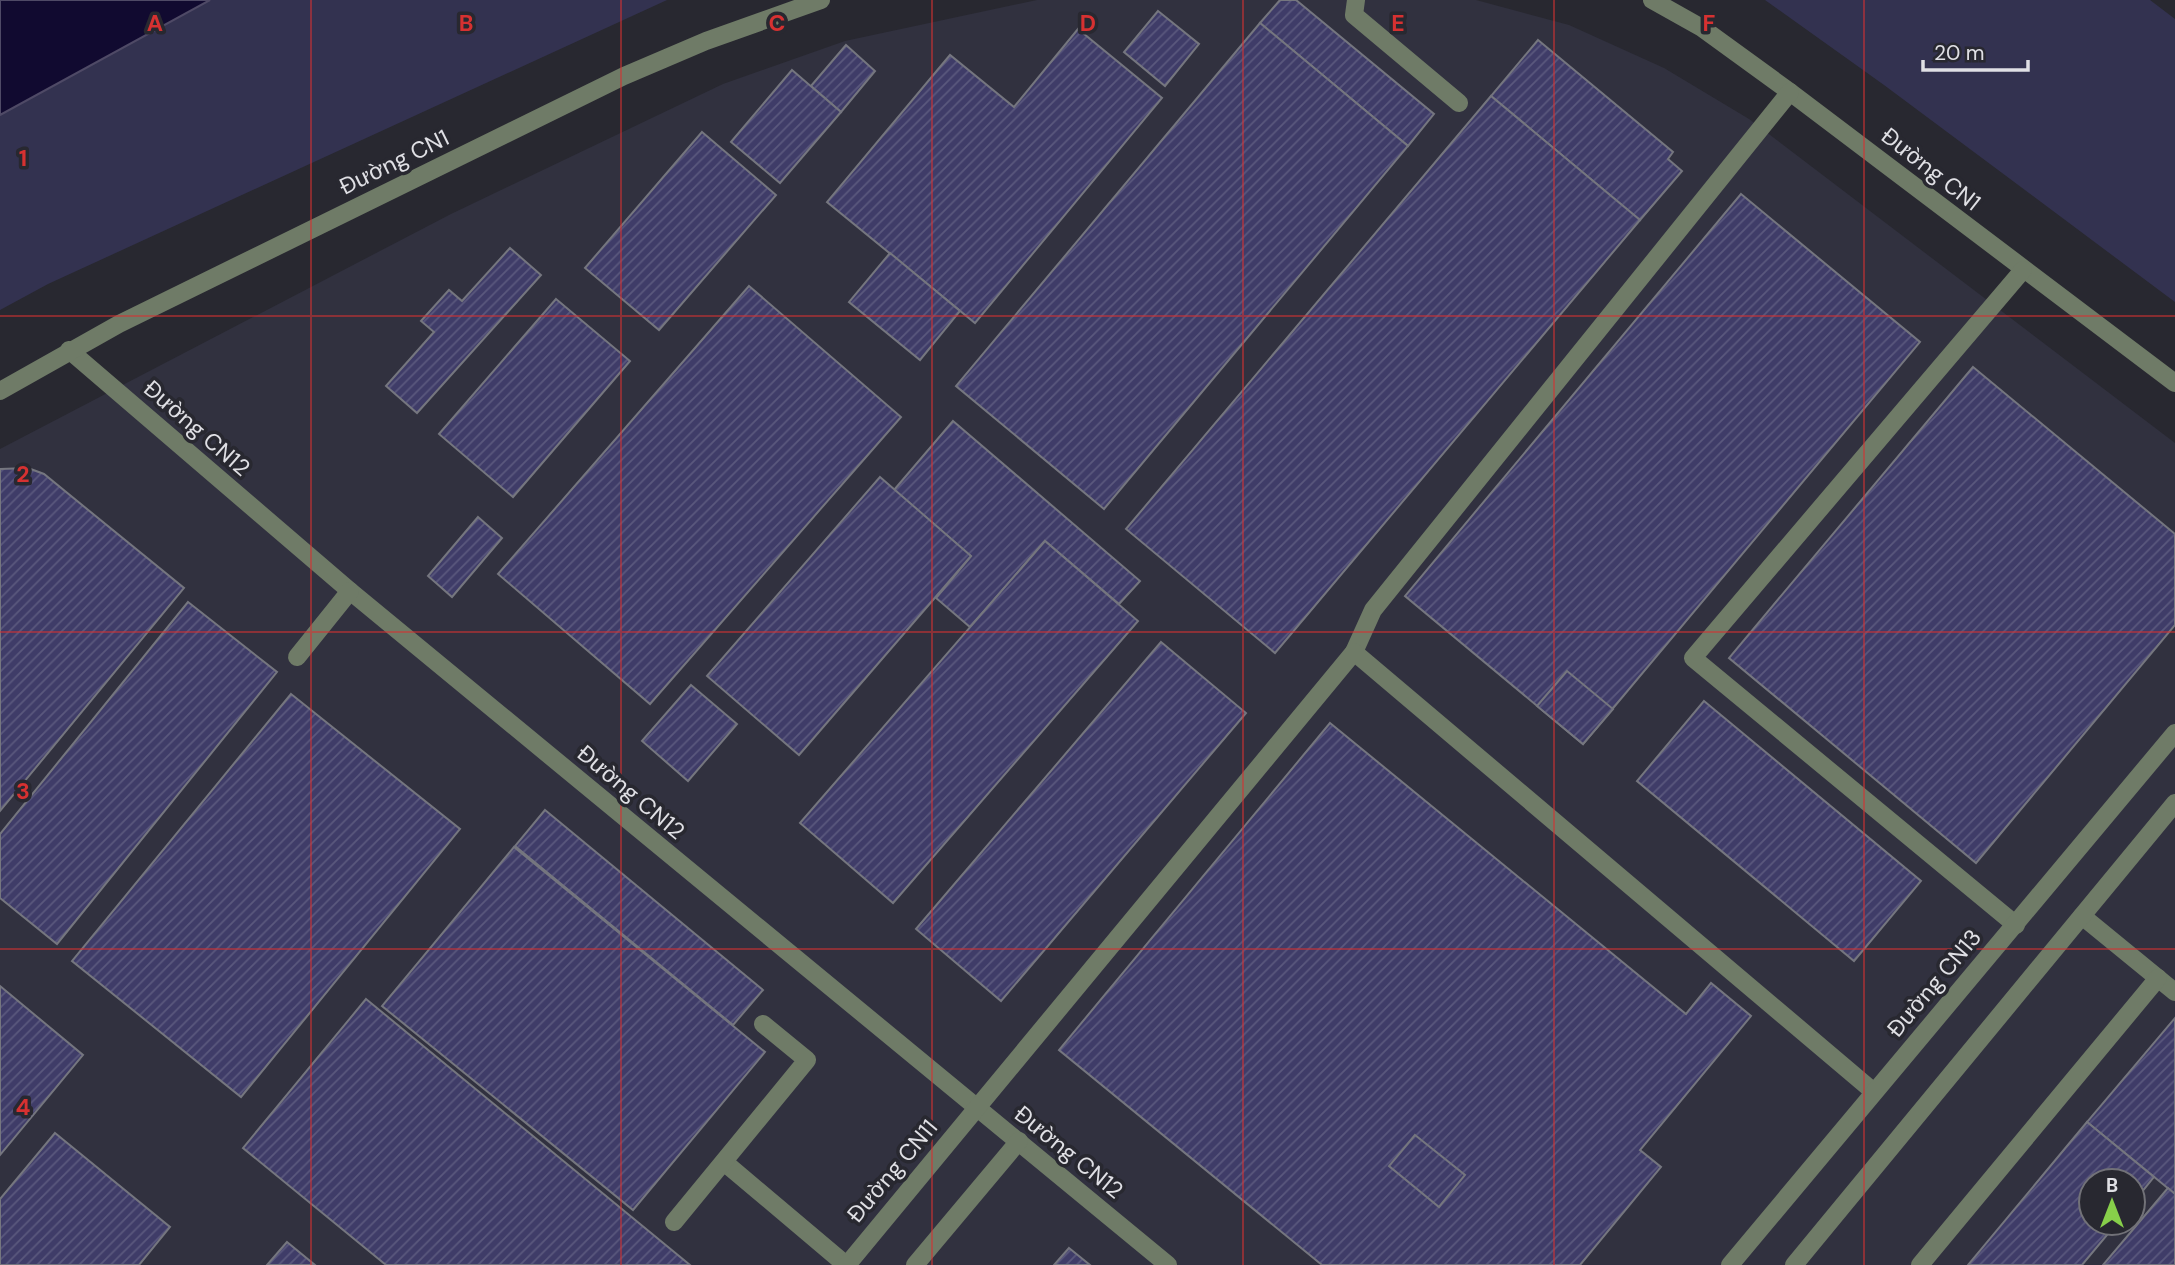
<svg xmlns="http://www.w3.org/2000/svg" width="2175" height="1265" font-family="'DM Sans',sans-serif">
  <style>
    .built { fill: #31313f; fill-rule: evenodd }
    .grass { fill: #333250 }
    .water { fill: #110a30; stroke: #4f4a66; stroke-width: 2 }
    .building { fill: url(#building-hatch); stroke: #75767f; stroke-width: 2 }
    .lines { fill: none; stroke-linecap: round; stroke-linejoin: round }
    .minor { stroke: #6f7b67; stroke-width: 18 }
    .grid { fill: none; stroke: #d63131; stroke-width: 2; stroke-opacity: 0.55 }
    .labels { text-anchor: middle; stroke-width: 7; stroke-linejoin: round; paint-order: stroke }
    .street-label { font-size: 23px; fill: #e0e0e5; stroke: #282830 }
    .grid-label { font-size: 23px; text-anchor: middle; font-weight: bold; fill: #d63131; stroke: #282830; stroke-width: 7; stroke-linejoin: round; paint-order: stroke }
  </style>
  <defs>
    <pattern id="building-hatch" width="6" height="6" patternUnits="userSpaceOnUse" patternTransform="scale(1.75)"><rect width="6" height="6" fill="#3f3c68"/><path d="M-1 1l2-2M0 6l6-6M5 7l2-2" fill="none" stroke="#5a587d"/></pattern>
  </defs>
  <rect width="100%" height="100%" fill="#282830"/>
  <path class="built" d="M 1037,0 L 1476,0 L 1569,25 L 1664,68 L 1749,119 L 2175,443 L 2175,1265 L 0,1265 L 0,449 L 451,214 L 723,84 L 845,41 ZM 2091,1181 L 2133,1181 L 2133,1223 L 2091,1223 Z"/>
  <g class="grass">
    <polygon points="210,0 667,0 48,284 0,310 0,115"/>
    <polygon points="1765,0 2150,0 2175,19 2175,302 1884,85"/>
  </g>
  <polygon class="water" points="0,0 210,0 0,115"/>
  <g class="building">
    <polygon points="1280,0 1296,0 1434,114 1408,146 1260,23"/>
    <polygon points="1158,11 1199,44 1165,86 1124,52"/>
    <polygon points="1260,23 1408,146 1104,509 956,386"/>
    <polygon points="1078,29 1162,98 975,323 827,202 950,55 1014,107"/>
    <polygon points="1538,40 1673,152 1668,159 1682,171 1640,220 1491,96"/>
    <polygon points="846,45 875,71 841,112 811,86"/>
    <polygon points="792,70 841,112 780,183 731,142"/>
    <polygon points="1491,96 1640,220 1275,653 1126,529"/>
    <polygon points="702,132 776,195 659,330 585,268"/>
    <polygon points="1741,194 1920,342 1583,744 1405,596"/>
    <polygon points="510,248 541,275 417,413 386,386 434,332 421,321 449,290 462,301"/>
    <polygon points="890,253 960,311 920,360 849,302"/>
    <polygon points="749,286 901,417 650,704 498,574"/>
    <polygon points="556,299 630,361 513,497 439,434"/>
    <polygon points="1973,367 2175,534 2175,625 1976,863 1729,658"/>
    <polygon points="953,421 1140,581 1119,604 1045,541 970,627 936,598 971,556 894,490"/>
    <polygon points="28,468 44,474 184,588 0,811 0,469"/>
    <polygon points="880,477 971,556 799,755 707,676"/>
    <polygon points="478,517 502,538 452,597 428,576"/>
    <polygon points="1045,541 1138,621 893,903 800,823"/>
    <polygon points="188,602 277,672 57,944 0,898 0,834"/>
    <polygon points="1161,642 1246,713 1001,1001 916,929"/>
    <polygon points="1567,671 1613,709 1583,744 1537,706"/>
    <polygon points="691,685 737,724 688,781 642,741"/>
    <polygon points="291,694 460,829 241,1097 72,961"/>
    <polygon points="1704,701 1921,881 1854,961 1637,781"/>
    <polygon points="1330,723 1686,1014 1711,983 1751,1016 1640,1150 1661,1167 1580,1265 1322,1265 1059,1050"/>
    <polygon points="545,810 763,990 733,1025 515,846"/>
    <polygon points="514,847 765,1052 633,1210 382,1006"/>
    <polygon points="0,986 83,1055 0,1155"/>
    <polygon points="366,999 690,1265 386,1265 243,1148"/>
    <polygon points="2175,1018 2175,1194 2087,1122"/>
    <polygon points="2087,1122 2154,1177 2133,1203 2133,1181 2091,1181 2091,1223 2117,1223 2082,1265 1968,1265"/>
    <polygon points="55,1133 170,1227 139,1265 0,1265 0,1199"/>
    <polygon points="1415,1135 1465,1175 1439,1207 1389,1166"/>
    <polygon points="2168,1188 2175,1194 2175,1265 2103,1265"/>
    <polygon points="287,1242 315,1265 267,1265"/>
    <polygon points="1069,1248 1090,1265 1054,1265"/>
  </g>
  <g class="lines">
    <g class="minor">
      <polyline points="1356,0 1354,15 1459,103"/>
      <polyline points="1652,0 1702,28 1790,92 2175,383"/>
      <polyline points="69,350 350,591 1168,1265"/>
      <polyline points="0,391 119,324 624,76 706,41 821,0"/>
      <polyline points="1354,652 1373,610 1790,92"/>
      <polyline points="297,657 350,591"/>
      <polyline points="2082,916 2175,992"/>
      <polyline points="2016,925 1693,658 2023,270"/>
      <polyline points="724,1162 846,1265"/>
      <polyline points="674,1222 807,1060 763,1024"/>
      <polyline points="847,1265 1354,652 1874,1092"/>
      <polyline points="915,1265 1019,1141"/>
      <polyline points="1730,1265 2175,733"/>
      <polyline points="1794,1265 2175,803"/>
      <polyline points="1920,1265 2158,978"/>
    </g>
  </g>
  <path class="grid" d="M 311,0 L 311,1265M 621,0 L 621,1265M 932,0 L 932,1265M 1243,0 L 1243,1265M 1554,0 L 1554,1265M 1864,0 L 1864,1265M 0,316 L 2175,316M 0,632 L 2175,632M 0,949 L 2175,949"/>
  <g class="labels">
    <g class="street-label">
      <text transform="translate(394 162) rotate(-26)" y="8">Đường CN1</text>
      <text transform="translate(1931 169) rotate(38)" y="8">Đường CN1</text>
      <text transform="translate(197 428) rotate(41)" y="8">Đường CN12</text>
      <text transform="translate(631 792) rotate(40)" y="8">Đường CN12</text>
      <text transform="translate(1934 983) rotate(-50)" y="8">Đường CN13</text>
      <text transform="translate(1069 1152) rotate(39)" y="8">Đường CN12</text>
      <text transform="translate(892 1171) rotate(-50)" y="8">Đường CN11</text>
    </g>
  </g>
  <g class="grid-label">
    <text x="155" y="31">A</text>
    <text x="466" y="31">B</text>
    <text x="777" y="31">C</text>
    <text x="1088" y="31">D</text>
    <text x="1398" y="31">E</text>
    <text x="1709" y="31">F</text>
    <text x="23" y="166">1</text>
    <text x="23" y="482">2</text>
    <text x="23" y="799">3</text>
    <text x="23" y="1115">4</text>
  </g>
  <g transform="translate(2112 1202)"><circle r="33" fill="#282830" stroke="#727278" stroke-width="2"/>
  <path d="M0-5L12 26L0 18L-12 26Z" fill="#87cf4a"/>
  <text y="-10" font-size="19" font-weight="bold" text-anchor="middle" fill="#e0e0e5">B</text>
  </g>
  <path d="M1923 60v10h105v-10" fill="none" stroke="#e0e0e5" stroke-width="3.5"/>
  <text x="1934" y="60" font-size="21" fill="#e0e0e5" stroke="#282830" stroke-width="5" paint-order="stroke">20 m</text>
</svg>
